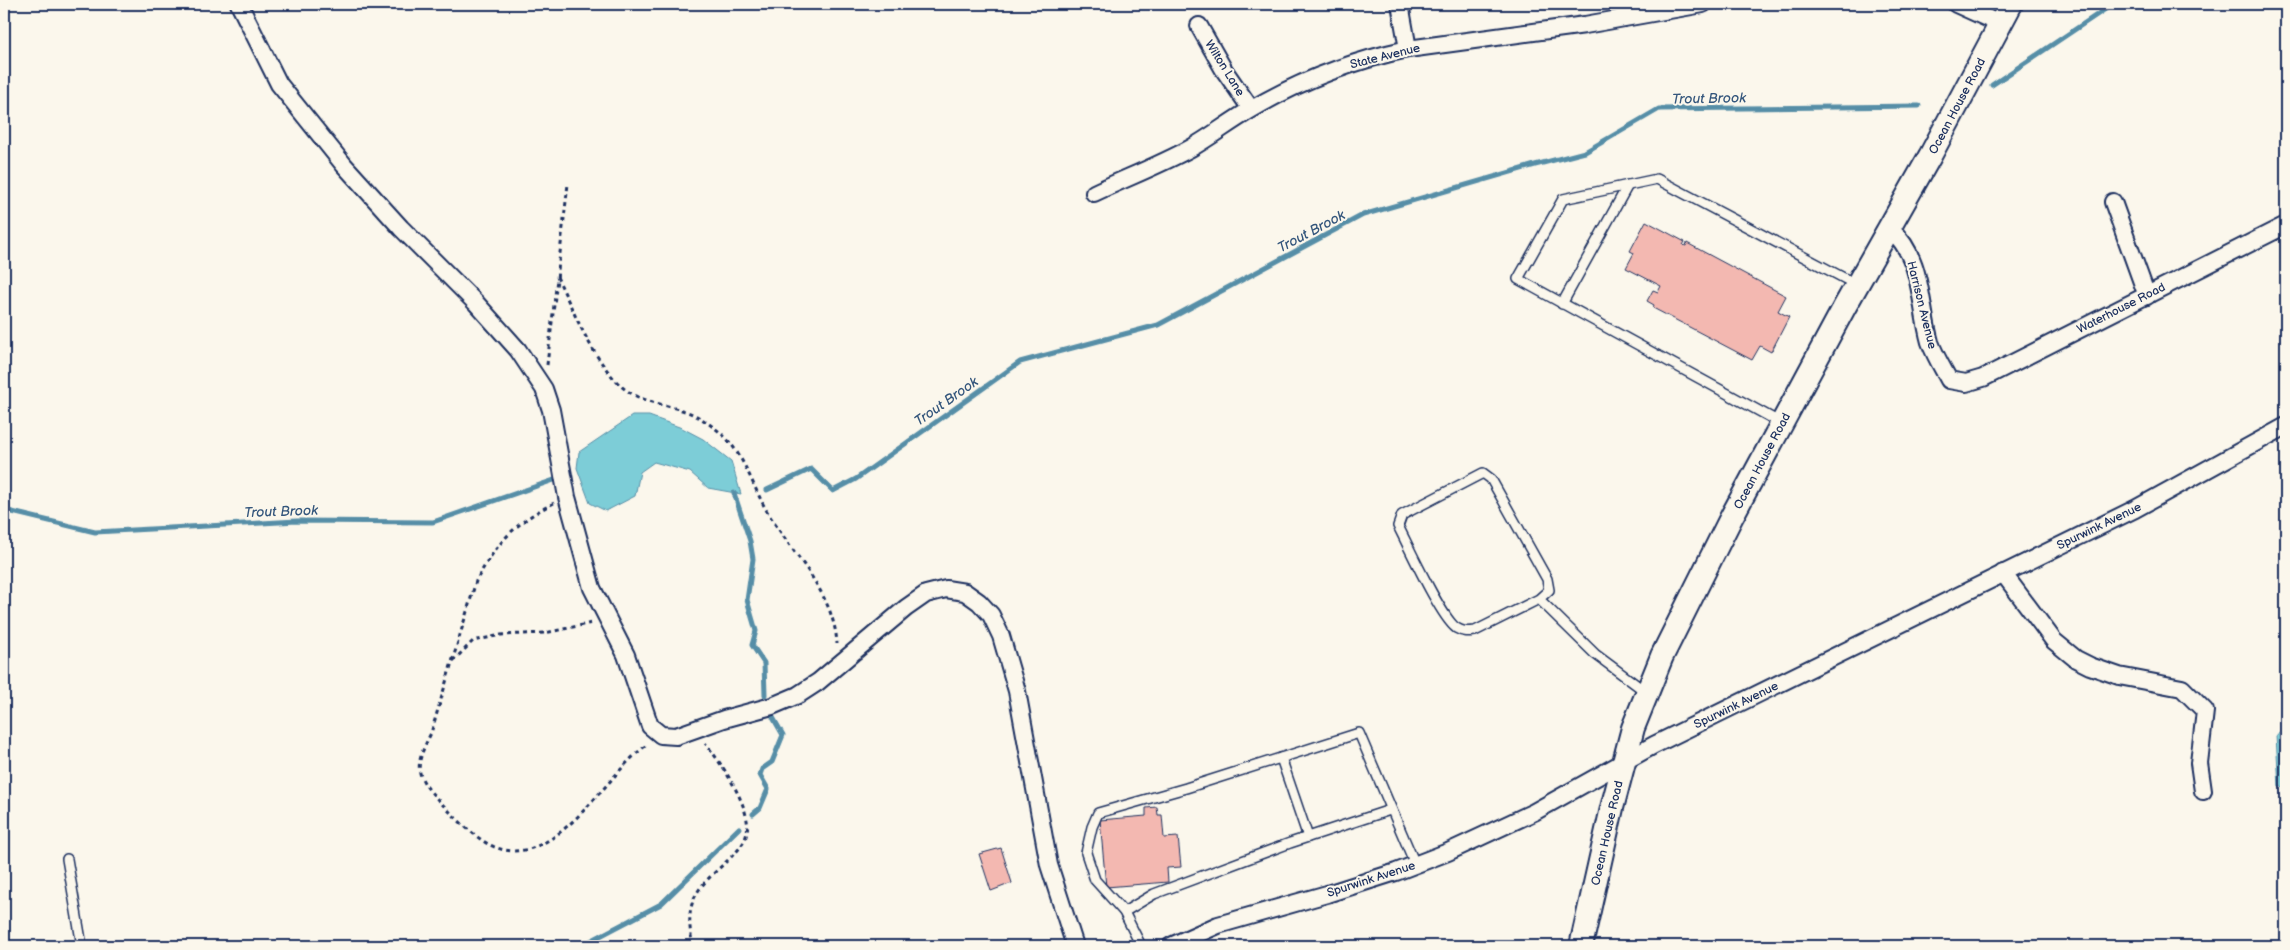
<svg xmlns="http://www.w3.org/2000/svg" width="2290" height="950" font-family="'Balsamiq Sans',sans-serif">
  <style>
    .water { fill: #7dcdd7; stroke: #568ea7 }
    .lines { fill: none; stroke-linecap: round; stroke-linejoin: round }
    .stream { stroke: #568ea7; stroke-width: 5 }
    .building { fill: #f3b8b1; stroke: #1b2f5e }
    .lane-casing { stroke: #1b2f5e; stroke-width: 12 }
    .street-casing { stroke: #1b2f5e; stroke-width: 20 }
    .secondary-casing { stroke: #1b2f5e; stroke-width: 26 }
    .path { stroke: #1b2f5e; stroke-width: 3; stroke-dasharray: 4 4; stroke-linecap: butt }
    .lane { stroke: #fbf7ec; stroke-width: 9 }
    .street { stroke: #fbf7ec; stroke-width: 16 }
    .secondary { stroke: #fbf7ec; stroke-width: 22 }
    .labels { text-anchor: middle; stroke-width: 4; stroke-linejoin: round; paint-order: stroke }
    .street-label { font-size: 12px; fill: #1b2f5e; stroke: #fbf7ec }
    .water-label { font-size: 14px; font-style: italic; fill: #34567c; stroke: #fbf7ec }
  </style>
  <rect width="100%" height="100%" fill="#fbf7ec"/>
  <filter id="ink" filterUnits="userSpaceOnUse"><feTurbulence type="fractalNoise" baseFrequency=".02" numOctaves="2"/><feDisplacementMap in="SourceGraphic" scale="10" xChannelSelector="R" yChannelSelector="G"/><feConvolveMatrix kernelMatrix="1 2 1 2 8 2 1 2 1" color-interpolation-filters="sRGB"/></filter>
  <g filter="url(#ink)">
    <g class="water">
      <polygon points="632,416 649,416 682,428 703,439 731,461 741,494 708,488 690,472 654,462 640,472 635,496 606,511 590,503 577,468 579,452"/>
      <polygon points="2286,724 2286,787 2279,787 2276,736"/>
    </g>
    <g class="lines">
      <g class="stream">
        <polyline points="1992,85 2113,4"/>
        <polyline points="767,490 811,469 833,491 856,479 1020,362 1158,325 1363,215 1535,165 1585,152 1659,109 1919,106"/>
        <polyline points="734,493 750,541 753,559 747,600 756,631 752,645 764,663 765,695"/>
        <polyline points="4,510 95,532 297,521 433,522 554,480"/>
        <polyline points="753,814 760,808 768,789 760,775 762,769 772,762 783,735 771,714"/>
        <polyline points="581,946 661,904 739,828"/>
      </g>
    </g>
    <g class="building">
      <polygon points="1646,221 1685,242 1683,245 1686,246 1687,243 1786,296 1778,311 1789,317 1771,352 1760,346 1752,360 1653,308 1654,305 1647,301 1653,290 1658,292 1661,286 1626,268 1634,253 1630,251"/>
      <polygon points="1157,807 1158,815 1162,815 1164,838 1178,837 1181,867 1167,868 1168,882 1106,887 1100,820 1146,816 1146,808"/>
      <polygon points="1001,848 1012,883 991,891 979,854"/>
    </g>
    <g class="lines">
      <defs>
        <g id="lane">
          <polyline points="1562,304 1628,185"/>
          <polyline points="1781,423 1518,279 1563,199 1657,179 1857,285"/>
          <path d="M 1539,599 L 1475,631 C 1467,632 1463,632 1456,628 C 1440,616 1409,547 1398,526 L 1402,515 L 1483,473 L 1491,479 L 1547,579 L 1549,590 L 1539,599 L 1595,654 L 1646,692"/>
          <polyline points="1281,758 1308,837"/>
          <polyline points="67,859 82,946"/>
          <polyline points="1124,912 1154,894 1290,843 1390,810"/>
          <polyline points="1141,946 1124,912 1095,880 1086,853 1092,827 1098,813 1186,788 1359,733 1415,864"/>
        </g>
        <g id="street">
          <polyline points="239,4 279,84 344,165 401,228 476,303 518,350 544,389 551,410 567,497 592,588 626,655 650,726 661,735 676,736 724,719 772,706 798,695 818,682 906,608 926,594 946,589 965,592 979,602 991,615 1001,636 1017,691 1049,865 1075,946"/>
          <polyline points="1400,4 1408,49"/>
          <polyline points="1956,4 2000,24"/>
          <polyline points="1199,26 1224,70 1251,109"/>
          <path d="M 1094,193 C 1126,178 1160,165 1191,148 C 1212,136 1231,121 1252,109 C 1301,80 1352,61 1408,49 L 1585,25 L 1703,4"/>
          <polyline points="2113,202 2147,296"/>
          <path d="M 1890,229 C 1923,257 1919,303 1930,342 C 1935,356 1942,367 1949,380 L 1966,383 L 1983,378 L 2286,225"/>
          <polyline points="2003,573 2054,641 2076,659 2090,666 2119,676 2182,688 2205,711 2199,763 2203,791"/>
          <polyline points="1171,946 1218,925 1327,894 1396,872 1448,852 1534,812 1654,745 2135,509 2286,426"/>
        </g>
        <polyline id="secondary" points="1581,946 1612,808 1633,728 1662,656 1732,516 1845,306 1930,156 2011,4"/>
      </defs>
      <use href="#lane" class="lane-casing"/>
      <use href="#street" class="street-casing"/>
      <use href="#secondary" class="secondary-casing"/>
      <g class="path">
        <path d="M 557,277 C 575,314 591,356 620,385 C 642,406 678,404 700,418 C 708,423 718,430 724,436 C 742,454 751,480 762,502 C 786,549 834,589 837,644"/>
        <polyline points="547,365 568,184"/>
        <path d="M 554,503 C 515,522 496,544 476,581 L 431,733 C 414,767 414,775 441,803 C 454,816 474,837 490,845 C 554,876 603,776 648,744"/>
        <polyline points="453,661 473,641 501,635 545,633 592,623"/>
        <path d="M 693,946 C 690,933 688,917 692,904 C 697,887 713,874 726,862 C 735,853 745,845 747,832 C 752,808 720,761 705,743"/>
      </g>
      <use href="#lane" class="lane"/>
      <use href="#street" class="street"/>
      <use href="#secondary" class="secondary"/>
    </g>
  </g>
  <g class="labels">
    <g class="street-label">
      <text transform="translate(1385 56) rotate(-14)" y="4">State Avenue</text>
      <text transform="translate(1225 68) rotate(58)" y="4">Wilton Lane</text>
      <text transform="translate(1957 106) rotate(-62)" y="4">Ocean House Road</text>
      <text transform="translate(1922 305) rotate(76)" y="4">Harrison Avenue</text>
      <text transform="translate(2121 308) rotate(-27)" y="4">Waterhouse Road</text>
      <text transform="translate(1762 461) rotate(-62)" y="4">Ocean House Road</text>
      <text transform="translate(2099 526) rotate(-26)" y="4">Spurwink Avenue</text>
      <text transform="translate(1736 705) rotate(-26)" y="4">Spurwink Avenue</text>
      <text transform="translate(1607 833) rotate(-77)" y="4">Ocean House Road</text>
      <text transform="translate(1371 879) rotate(-18)" y="4">Spurwink Avenue</text>
    </g>
    <g class="water-label">
      <text transform="translate(1709 98) rotate(-1)" y="5">Trout Brook</text>
      <text transform="translate(1311 231) rotate(-28)" y="5">Trout Brook</text>
      <text transform="translate(946 401) rotate(-35)" y="5">Trout Brook</text>
      <text transform="translate(281 511) rotate(-2)" y="5">Trout Brook</text>
    </g>
  </g>
  <rect width="2290" height="950" fill="none" stroke="#fbf7ec" stroke-width="20"/>
  <rect x="10" y="10" width="2270" height="930" fill="none" stroke="#1b2f5e" stroke-width="2" filter="url(#ink)"/>
</svg>
